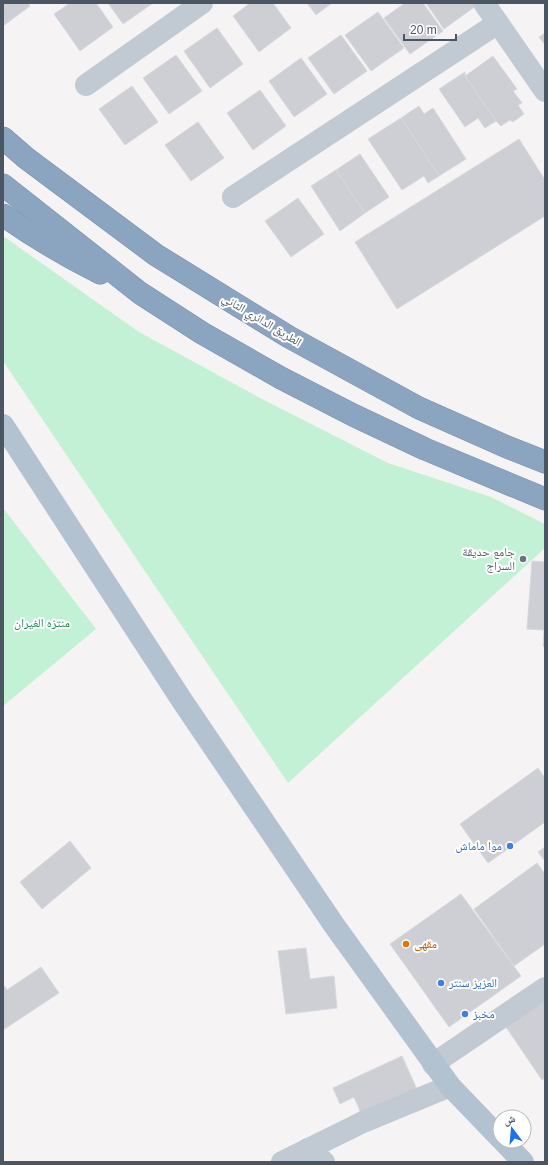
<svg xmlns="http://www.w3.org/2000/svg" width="548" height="1165" font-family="Helvetica,'Noto Naskh Arabic',sans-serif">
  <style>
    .green { fill: #c3f1d5 }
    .building { fill: #cdcfd5; stroke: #d7d9de }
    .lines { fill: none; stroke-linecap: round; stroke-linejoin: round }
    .highway-casing { stroke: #7690ad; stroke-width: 23 }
    .minor { stroke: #c1cad2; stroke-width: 22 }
    .major { stroke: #b3c2d1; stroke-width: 22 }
    .highway { stroke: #8ba5c1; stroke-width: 22 }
    .worship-dot { fill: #6b7280; stroke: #fff; stroke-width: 1.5 }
    .shop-dot { fill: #3f7fe0; stroke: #fff; stroke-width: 1.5 }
    .food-dot { fill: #e8710a; stroke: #fff; stroke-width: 1.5 }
    .labels { text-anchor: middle; stroke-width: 4; stroke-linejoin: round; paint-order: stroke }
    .street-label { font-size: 12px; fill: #4a5661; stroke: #fff }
    .worship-label { font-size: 12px; fill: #5b616d; stroke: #fff; text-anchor: end }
    .park-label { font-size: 12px; fill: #17864f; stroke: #fff }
    .shop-label { font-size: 12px; fill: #366cbe; stroke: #fff; text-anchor: start }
    .food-label { font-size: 12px; fill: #c56008; stroke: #fff; text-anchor: start }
  </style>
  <rect width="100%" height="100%" fill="#f5f3f3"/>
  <g class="green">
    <polygon points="3,236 139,332 260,398 388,463 491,497 545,524 545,548 288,783 3,361"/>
    <polygon points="3,508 96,629 3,706"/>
  </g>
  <g class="building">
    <polygon points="3,3 28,3 30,6 3,26"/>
    <polygon points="70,3 96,3 113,27 80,51 54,14"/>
    <polygon points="108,3 153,3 123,24"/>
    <polygon points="250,3 273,3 291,28 259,52 233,16"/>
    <polygon points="307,3 332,3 316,15"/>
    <polygon points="405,3 423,3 443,31 410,54 384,18"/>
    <polygon points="426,3 475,3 477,5 444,29"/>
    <polygon points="378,12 404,48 371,71 345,35"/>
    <polygon points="217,28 243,64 210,88 184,51"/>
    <polygon points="545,33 545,45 539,37"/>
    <polygon points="341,35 367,71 334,94 308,58"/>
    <polygon points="176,55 202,91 169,114 143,78"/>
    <polygon points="493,56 517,89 513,91 522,103 518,105 524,114 513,122 510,120 501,126 496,121 465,76"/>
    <polygon points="301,58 327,94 294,117 269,81"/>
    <polygon points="465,72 465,76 496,121 485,128 478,118 465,127 439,89"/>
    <polygon points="132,86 158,122 125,145 99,109"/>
    <polygon points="260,90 286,126 253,150 227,113"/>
    <polygon points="419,106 424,114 433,108 466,159 439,176 401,118"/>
    <polygon points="401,118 439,176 428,183 424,176 402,190 368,139"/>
    <polygon points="198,122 224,158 191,181 165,145"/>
    <polygon points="519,139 545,180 545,216 397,309 355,242"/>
    <polygon points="360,154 389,197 365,213 336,170"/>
    <polygon points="336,170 365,213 340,231 311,186"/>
    <polygon points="298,198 324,234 291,257 265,221"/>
    <polygon points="532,561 545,562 545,647 543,646 544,630 527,629"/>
    <polygon points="538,768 545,778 545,822 488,863 460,824"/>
    <polygon points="70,841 91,868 42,909 20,882"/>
    <polygon points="545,847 545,861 538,852"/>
    <polygon points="537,863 545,874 545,944 514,966 474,909"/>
    <polygon points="461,894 521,976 449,1027 390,944"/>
    <polygon points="306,948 310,979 334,976 337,1008 286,1014 278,951"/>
    <polygon points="41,967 59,993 3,1030 3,984 7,990"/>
    <polygon points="545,1000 545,1078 542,1080 506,1027"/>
    <polygon points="402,1056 419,1094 364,1120 354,1097 340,1104 333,1088"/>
  </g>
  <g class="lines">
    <defs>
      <g id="highway">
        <polyline points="3,138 26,158 156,255 289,337 419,408 507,447 545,462"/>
        <polyline points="3,185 140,293 202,333 281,378 353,415 425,449 545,499"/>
        <path d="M 3,215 C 34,237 66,256 100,273"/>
      </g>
    </defs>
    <use href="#highway" class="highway-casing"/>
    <g class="minor">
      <polyline points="484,3 545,91"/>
      <polyline points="86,85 202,3"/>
      <polyline points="233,197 498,23"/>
      <polyline points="433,1064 545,988"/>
      <polyline points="308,1149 324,1162"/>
      <polyline points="282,1162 363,1122 450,1086"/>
    </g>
    <g class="major">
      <polyline points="3,425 183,702 334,925 450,1086 500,1138"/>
      <polyline points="503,1141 523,1162"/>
    </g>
    <use href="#highway" class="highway"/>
  </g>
  <circle class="worship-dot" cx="523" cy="559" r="4"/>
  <g class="shop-dot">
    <circle cx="510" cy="846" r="4"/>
    <circle cx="441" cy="983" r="4"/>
    <circle cx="465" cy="1014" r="4"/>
  </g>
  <circle class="food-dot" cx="406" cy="944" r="4"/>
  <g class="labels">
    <g class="street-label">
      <text transform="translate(262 320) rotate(31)" y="4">الطريق الدائري الثاني</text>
    </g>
    <g class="worship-label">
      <text x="515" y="556">جامع حديقة<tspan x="515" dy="14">السراج</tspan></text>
    </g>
    <g class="park-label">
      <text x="42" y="627">منتزه الغيران</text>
    </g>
    <g class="shop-label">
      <text x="502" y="850" text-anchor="end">موا ماماش</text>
      <text x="449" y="987">العزيز سنتر</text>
      <text x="473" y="1018">مخبز</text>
    </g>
    <g class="food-label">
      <text x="414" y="948">مقهى</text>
    </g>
  </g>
  <rect width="548" height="1165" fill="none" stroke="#4a5661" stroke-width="8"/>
  <g transform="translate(512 1129) rotate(344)"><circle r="19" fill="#ffffff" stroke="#b7bbc0"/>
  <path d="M0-3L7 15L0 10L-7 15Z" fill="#1a73e8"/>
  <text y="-6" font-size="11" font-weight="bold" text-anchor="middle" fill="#4a5661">ش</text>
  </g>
  <path d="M404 34v6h52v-6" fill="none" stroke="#4a5661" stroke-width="2"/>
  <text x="410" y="34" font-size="12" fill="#4a5661" stroke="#ffffff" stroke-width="3" paint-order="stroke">20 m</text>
</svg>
